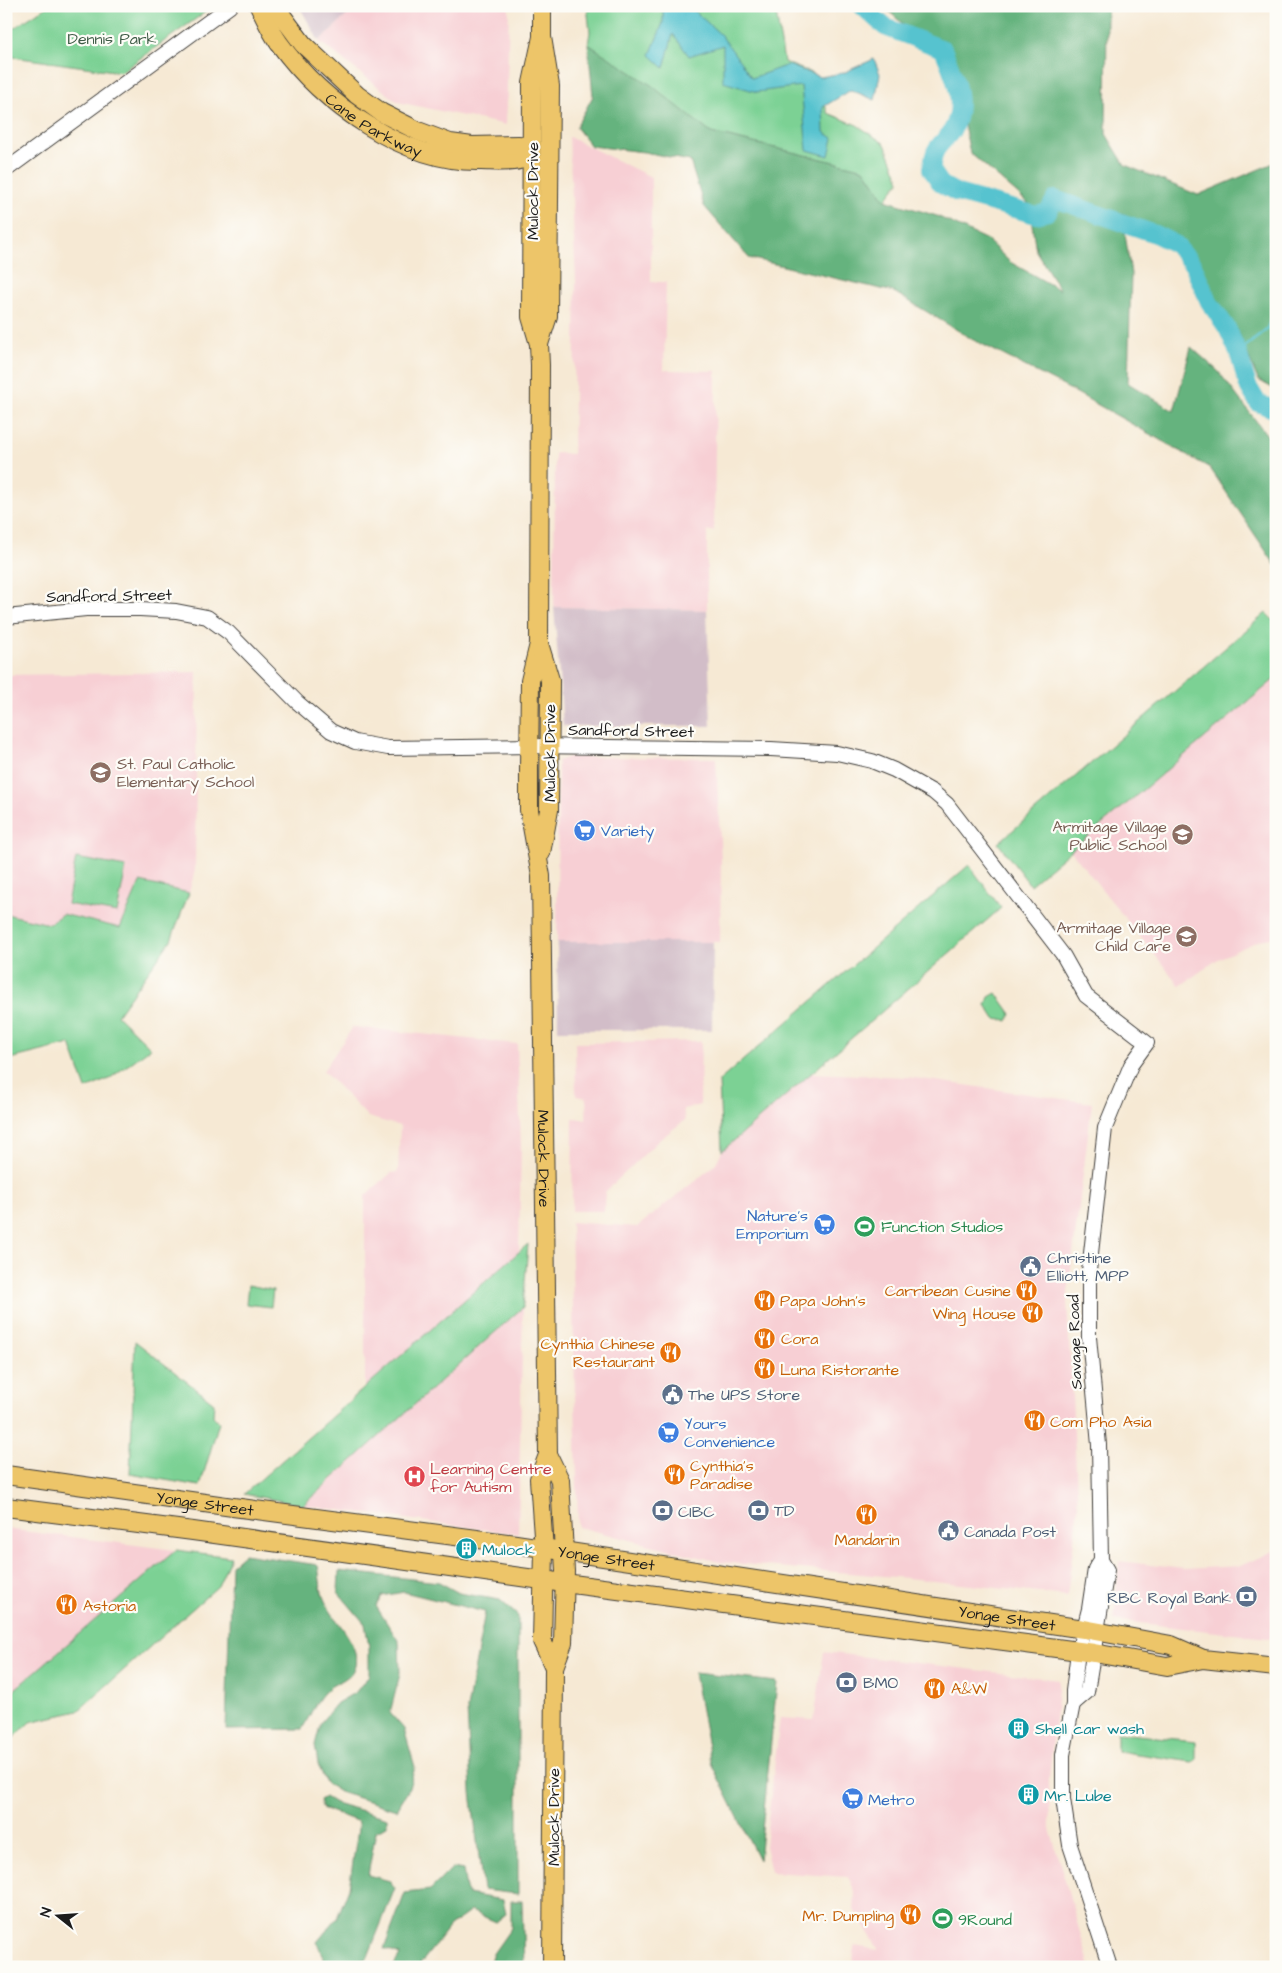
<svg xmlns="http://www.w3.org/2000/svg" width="1282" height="1973" font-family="'Architects Daughter',sans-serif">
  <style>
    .built { fill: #f7cfd4 }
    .industrial { fill: #d2bdc8 }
    .green { fill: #7cd194; stroke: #4c7658 }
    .forest { fill: #65b37e; stroke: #40684d }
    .water { fill: #57c3cf; stroke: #3a7076 }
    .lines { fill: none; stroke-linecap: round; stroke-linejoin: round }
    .stream { stroke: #57c3cf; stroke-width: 3 }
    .river { stroke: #57c3cf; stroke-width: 18 }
    .minor-casing { stroke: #3d3b38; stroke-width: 16 }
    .major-casing { stroke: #3d3b38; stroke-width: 20 }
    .minor { stroke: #fff; stroke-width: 14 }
    .major { stroke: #edc569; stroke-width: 18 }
    .labels { text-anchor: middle; stroke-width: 4.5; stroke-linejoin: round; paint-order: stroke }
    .park-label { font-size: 16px; fill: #3e5b46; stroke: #fdfcf7 }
    .street-label { font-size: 16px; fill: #1c1c1c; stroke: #fdfcf7 }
    .education-label { font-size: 16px; fill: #785e54; stroke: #fdfcf7; text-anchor: end }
    .shop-label { font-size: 16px; fill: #366cbe; stroke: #fdfcf7; text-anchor: start }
    .leisure-label { font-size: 16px; fill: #27864d; stroke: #fdfcf7; text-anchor: start }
    .service-label { font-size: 16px; fill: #4e5e75; stroke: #fdfcf7; text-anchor: start }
    .food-label { font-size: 16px; fill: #c56008; stroke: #fdfcf7; text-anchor: start }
    .health-label { font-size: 16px; fill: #be3a42; stroke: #fdfcf7; text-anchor: start }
    .culture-label { font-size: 16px; fill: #0d838f; stroke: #fdfcf7; text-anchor: start }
  </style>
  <rect width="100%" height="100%" fill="#fdfcf7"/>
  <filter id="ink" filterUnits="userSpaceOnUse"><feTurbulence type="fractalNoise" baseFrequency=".02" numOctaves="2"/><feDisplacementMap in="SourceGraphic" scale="10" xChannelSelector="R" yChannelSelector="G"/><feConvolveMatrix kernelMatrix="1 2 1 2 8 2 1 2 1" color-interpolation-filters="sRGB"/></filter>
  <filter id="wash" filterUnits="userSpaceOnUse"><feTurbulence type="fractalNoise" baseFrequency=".0096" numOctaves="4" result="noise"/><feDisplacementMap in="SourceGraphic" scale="20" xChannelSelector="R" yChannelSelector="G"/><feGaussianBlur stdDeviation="1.12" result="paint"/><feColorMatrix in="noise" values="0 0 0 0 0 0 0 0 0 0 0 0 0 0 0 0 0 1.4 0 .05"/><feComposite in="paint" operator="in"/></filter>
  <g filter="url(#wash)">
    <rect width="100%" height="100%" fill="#f6e9d4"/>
    <g class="built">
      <polygon points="357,6 509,6 506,125 398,102 319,41"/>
      <polygon points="569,137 651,177 651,282 666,282 664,370 716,371 714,531 707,531 707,610 554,607 555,453 573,454 576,281"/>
      <polygon points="197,672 195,870 189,893 140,882 121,928 63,914 49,924 6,914 6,675"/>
      <polygon points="1276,678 1276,937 1260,940 1218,959 1180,986 1071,851"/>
      <polygon points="569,757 716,758 721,860 720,942 557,942 558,761"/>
      <polygon points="353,1027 517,1044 521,1145 519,1252 365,1388 365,1196 391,1173 398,1172 400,1126 368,1117 323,1071"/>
      <polygon points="701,1041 700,1105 683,1109 685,1120 659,1140 605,1192 604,1211 572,1211 573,1118 586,1119 587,1098 576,1096 575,1043"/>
      <polygon points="811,1073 907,1077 1092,1103 1067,1301 1078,1508 1067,1596 907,1578 720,1562 578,1527 571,1222 637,1227 715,1165 722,1151"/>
      <polygon points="523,1307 518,1534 303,1505"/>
      <polygon points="6,1529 176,1550 6,1697"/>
      <polygon points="1276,1550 1276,1639 1114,1620 1119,1561 1183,1569 1240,1566"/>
      <polygon points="824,1652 1059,1680 1049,1779 1050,1829 1090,1967 853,1967 854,1946 879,1950 854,1910 855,1891 848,1877 771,1872 765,1846 780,1718 814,1720"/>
    </g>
    <g class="industrial">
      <polygon points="299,6 357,6 319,41"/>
      <polygon points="554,607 707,610 711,726 563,726"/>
      <polygon points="557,942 713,942 712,1030 558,1030"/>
    </g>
    <g class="green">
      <polygon points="48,6 214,6 121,72 6,56 6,33"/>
      <polygon points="587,6 775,6 784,62 814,74 828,113 857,125 885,144 900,181 885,200 864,169 711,133 588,44 590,32"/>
      <polygon points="1266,613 1276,623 1276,678 1030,885 998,843"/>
      <polygon points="76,858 126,867 117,913 67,904"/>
      <polygon points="969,865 1001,908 722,1151 719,1081"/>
      <polygon points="140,882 189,893 171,940 117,1015 151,1048 109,1079 86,1089 70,1044 6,1060 6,914 49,924 62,914 120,928"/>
      <polygon points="996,993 1011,1014 1008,1021 995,1019 986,1005 989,997"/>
      <polygon points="528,1244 523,1307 303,1505 244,1494"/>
      <polygon points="248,1285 273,1290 271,1307 246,1304"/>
      <polygon points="135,1341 214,1403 213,1416 219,1422 200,1486 130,1474"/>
      <polygon points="176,1550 231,1557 218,1586 78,1711 30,1722 6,1745 6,1697"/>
      <polygon points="1117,1733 1196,1741 1196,1760 1192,1762 1117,1751"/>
    </g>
    <g class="forest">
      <polygon points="883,6 1107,6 1106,134 1125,165 1198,195 1276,162 1276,390 1258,380 1238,331 1170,236 1122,213 1131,274 1128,383 1174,411 1191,347 1218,371 1276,447 1276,566 1210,468 1075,392 972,339 894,292 749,258 704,206 690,161 644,152 591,146 576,127 593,96 588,44 651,85 711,133 864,169 885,200 937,216 987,240 1010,262 1060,290 1036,251 1029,204 970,153 952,69"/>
      <path d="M 244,1554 L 318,1565 C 320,1577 320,1592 326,1603 C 334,1621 363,1646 354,1668 C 351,1678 338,1682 330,1687 C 316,1698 311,1715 302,1729 L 226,1730 L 231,1565 Z"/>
      <polygon points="339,1571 439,1582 459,1593 500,1600 518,1616 518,1894 483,1890 471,1792 467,1709 485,1612 404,1592 382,1596 376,1606 399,1642 400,1674 390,1713 404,1729 415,1767 408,1791 396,1810 340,1792 326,1783 318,1764 315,1745 321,1722 337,1703 356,1692 369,1675 369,1647 365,1624 338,1592"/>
      <polygon points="694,1673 777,1682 759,1860 711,1763"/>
      <polygon points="325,1797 335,1803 387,1818 387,1826 376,1831 368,1875 390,1881 395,1888 367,1959 326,1965 317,1942 337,1918 349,1888 359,1822 322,1808 320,1800"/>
      <polygon points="452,1868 463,1870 467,1894 503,1900 506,1914 496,1922 471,1911 450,1926 418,1967 393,1967 400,1955 384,1949 405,1893 430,1890"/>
      <polygon points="511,1901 522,1901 524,1967 489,1967 492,1955 511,1928"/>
    </g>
    <polygon class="water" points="663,6 689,6 721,35 752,78 788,65 820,77 843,73 874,59 880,74 875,100 851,90 823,107 824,132 833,138 829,156 807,150 801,86 757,92 723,82 723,45 689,56 673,34 664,68 650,55 663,23"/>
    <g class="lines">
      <polyline class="stream" points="1238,352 1267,329 1273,317 1276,317"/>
      <path class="river" d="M 862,6 L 885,27 L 943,49 C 954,76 968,104 951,132 C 947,138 940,143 936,150 C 933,155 933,163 931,169 L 941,184 L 957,193 L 1036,215 L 1048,212 L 1055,199 L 1155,234 L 1175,244 L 1193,265 L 1209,302 L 1227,328 L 1238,352 L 1248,386 L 1258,403 L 1276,410"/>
    </g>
  </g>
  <g filter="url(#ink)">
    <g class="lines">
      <defs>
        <g id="minor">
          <polyline points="6,170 230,6"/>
          <polyline points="6,617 86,609 140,609 176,611 207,617 229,633 297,702 331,731 355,742 388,748 530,746 771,749 837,753 872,761 894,770 933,792 947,804 1063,955 1086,996 1147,1043 1131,1065 1105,1128 1089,1271 1089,1337 1099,1445 1101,1560 1107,1570 1087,1692 1073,1704"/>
          <polyline points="1101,1560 1095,1569 1089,1609 1078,1652 1073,1691 1073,1704 1063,1755 1063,1799 1070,1845 1110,1967"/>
        </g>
        <g id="major">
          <path id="s1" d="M 259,6 C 265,18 271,32 279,43 C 322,103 405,163 481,161 C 491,161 510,163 519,160 C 523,159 528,154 531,152"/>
          <polyline points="277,6 283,17 303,44 357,95 382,113 418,131 450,143 472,146 519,145 531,152"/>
          <path id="s2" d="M 542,37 L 532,83 L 531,317 L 539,344 L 540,365 L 539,644 L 530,681 L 529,770 L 529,810 L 541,876 L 548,1455 L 560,1480 L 565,1571 L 563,1643 L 554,1667 L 552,1967"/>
          <polyline points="539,344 548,316 550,86 542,37 542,6"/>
          <polyline points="539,644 550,680 549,810 541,853"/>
          <polyline points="548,1455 539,1479 544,1550 542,1641 554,1667"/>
          <path id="s3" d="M 6,1475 L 233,1507 L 516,1544 L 1084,1629 L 1171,1645 L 1203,1659"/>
          <polyline points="6,1507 193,1531 542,1580 1094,1653 1167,1666 1203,1659 1276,1667"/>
        </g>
      </defs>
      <use href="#minor" class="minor-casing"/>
      <use href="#major" class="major-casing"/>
      <use href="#minor" class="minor"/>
      <use href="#major" class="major"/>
    </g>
  </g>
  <defs>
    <symbol id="school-disc" viewBox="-11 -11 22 22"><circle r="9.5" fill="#8d6e63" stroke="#fdfcf7"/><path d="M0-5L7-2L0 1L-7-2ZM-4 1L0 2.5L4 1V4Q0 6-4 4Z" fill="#fff"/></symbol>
    <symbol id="supermarket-disc" viewBox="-11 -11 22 22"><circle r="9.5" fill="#3f7fe0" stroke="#fdfcf7"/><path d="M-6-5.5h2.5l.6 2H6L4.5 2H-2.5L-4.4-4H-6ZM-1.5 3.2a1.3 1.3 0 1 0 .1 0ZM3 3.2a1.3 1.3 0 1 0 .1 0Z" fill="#fff"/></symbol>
    <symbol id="stadium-disc" viewBox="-11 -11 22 22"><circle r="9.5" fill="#2e9e5b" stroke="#fdfcf7"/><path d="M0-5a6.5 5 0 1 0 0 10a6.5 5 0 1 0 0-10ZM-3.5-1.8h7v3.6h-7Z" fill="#fff"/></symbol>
    <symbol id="civic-disc" viewBox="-11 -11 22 22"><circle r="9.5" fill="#5c6f8a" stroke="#fdfcf7"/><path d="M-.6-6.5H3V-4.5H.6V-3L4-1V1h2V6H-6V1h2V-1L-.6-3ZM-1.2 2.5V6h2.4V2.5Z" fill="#fff"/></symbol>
    <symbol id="restaurant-disc" viewBox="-11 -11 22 22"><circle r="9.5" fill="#e8710a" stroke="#fdfcf7"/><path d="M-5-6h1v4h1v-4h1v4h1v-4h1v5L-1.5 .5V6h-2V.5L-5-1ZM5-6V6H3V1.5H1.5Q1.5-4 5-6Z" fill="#fff"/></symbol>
    <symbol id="hospital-disc" viewBox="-11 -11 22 22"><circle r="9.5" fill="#e0444e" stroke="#fdfcf7"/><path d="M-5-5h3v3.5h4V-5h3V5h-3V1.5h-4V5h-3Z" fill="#fff"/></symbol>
    <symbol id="bank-disc" viewBox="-11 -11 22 22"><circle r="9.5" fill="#5c6f8a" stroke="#fdfcf7"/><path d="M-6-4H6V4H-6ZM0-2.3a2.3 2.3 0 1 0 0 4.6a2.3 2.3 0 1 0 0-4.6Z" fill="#fff"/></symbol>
    <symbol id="building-disc" viewBox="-11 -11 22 22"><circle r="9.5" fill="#0f9aa8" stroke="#fdfcf7"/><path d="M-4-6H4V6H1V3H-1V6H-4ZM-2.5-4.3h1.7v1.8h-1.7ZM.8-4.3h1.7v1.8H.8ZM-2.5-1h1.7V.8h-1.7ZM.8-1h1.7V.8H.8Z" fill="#fff"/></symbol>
  </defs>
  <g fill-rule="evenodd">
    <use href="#school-disc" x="88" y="760" width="25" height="25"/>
    <use href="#supermarket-disc" x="572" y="818" width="25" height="25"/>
    <use href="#school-disc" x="1170" y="822" width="25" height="25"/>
    <use href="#school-disc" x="1174" y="924" width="25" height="25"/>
    <use href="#supermarket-disc" x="812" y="1212" width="25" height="25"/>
    <use href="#stadium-disc" x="852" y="1214" width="25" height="25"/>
    <use href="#civic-disc" x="1018" y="1254" width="25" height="25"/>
    <use href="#restaurant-disc" x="1014" y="1278" width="25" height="25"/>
    <use href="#restaurant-disc" x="752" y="1288" width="25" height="25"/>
    <use href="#restaurant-disc" x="1020" y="1300" width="25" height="25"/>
    <use href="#restaurant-disc" x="752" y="1326" width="25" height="25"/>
    <use href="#restaurant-disc" x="658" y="1340" width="25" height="25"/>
    <use href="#restaurant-disc" x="752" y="1356" width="25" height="25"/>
    <use href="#civic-disc" x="660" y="1382" width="25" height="25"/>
    <use href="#restaurant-disc" x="1022" y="1408" width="25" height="25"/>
    <use href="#supermarket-disc" x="656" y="1420" width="25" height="25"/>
    <use href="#restaurant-disc" x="662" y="1462" width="25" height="25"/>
    <use href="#hospital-disc" x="402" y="1464" width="25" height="25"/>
    <use href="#bank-disc" x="746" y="1498" width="25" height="25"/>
    <use href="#bank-disc" x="650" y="1498" width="25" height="25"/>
    <use href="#restaurant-disc" x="854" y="1502" width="25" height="25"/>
    <use href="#civic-disc" x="936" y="1518" width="25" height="25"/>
    <use href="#building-disc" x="454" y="1536" width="25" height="25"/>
    <use href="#bank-disc" x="1234" y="1584" width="25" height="25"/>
    <use href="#restaurant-disc" x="54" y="1592" width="25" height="25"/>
    <use href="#bank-disc" x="834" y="1670" width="25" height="25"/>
    <use href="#restaurant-disc" x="922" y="1676" width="25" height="25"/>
    <use href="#building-disc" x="1006" y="1716" width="25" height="25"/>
    <use href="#building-disc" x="1016" y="1782" width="25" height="25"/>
    <use href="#supermarket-disc" x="840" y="1786" width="25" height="25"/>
    <use href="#restaurant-disc" x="898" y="1902" width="25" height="25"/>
    <use href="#stadium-disc" x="930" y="1906" width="25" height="25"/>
  </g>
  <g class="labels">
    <g class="park-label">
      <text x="112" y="44">Dennis Park</text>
    </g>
    <g class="street-label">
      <text dy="6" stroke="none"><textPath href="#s1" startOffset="169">Cane Parkway</textPath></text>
      <text transform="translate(532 191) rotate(-90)" y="6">Mulock Drive</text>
      <text transform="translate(109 595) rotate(-1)" y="6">Sandford Street</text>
      <text transform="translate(631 730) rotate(1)" y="6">Sandford Street</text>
      <text transform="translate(549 753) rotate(-90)" y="6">Mulock Drive</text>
      <text dy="6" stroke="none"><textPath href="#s2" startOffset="1126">Mulock Drive</textPath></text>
      <text transform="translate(1074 1342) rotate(-92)" y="6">Savage Road</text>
      <text dy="6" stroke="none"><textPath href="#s3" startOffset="201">Yonge Street</textPath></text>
      <text dy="6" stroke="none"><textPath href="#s3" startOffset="606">Yonge Street</textPath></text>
      <text dy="6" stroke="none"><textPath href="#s3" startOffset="1011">Yonge Street</textPath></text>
      <text transform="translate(553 1817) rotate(-90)" y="6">Mulock Drive</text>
    </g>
    <g class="education-label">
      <text x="117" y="769" text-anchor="start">St. Paul Catholic<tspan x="117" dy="18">Elementary School</tspan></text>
      <text x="1167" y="832">Armitage Village<tspan x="1167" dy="18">Public School</tspan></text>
      <text x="1171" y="933">Armitage Village<tspan x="1171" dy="18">Child Care</tspan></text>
    </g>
    <g class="shop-label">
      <text x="601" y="836">Variety</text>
      <text x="808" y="1221" text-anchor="end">Nature's<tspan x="808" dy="18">Emporium</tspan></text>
      <text x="684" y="1429">Yours<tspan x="684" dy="18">Convenience</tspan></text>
      <text x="868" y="1805">Metro</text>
    </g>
    <g class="leisure-label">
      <text x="881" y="1232">Function Studios</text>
      <text x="958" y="1925">9Round</text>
    </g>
    <g class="service-label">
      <text x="1047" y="1263">Christine<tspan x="1047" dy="18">Elliott, MPP</tspan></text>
      <text x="688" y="1400">The UPS Store</text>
      <text x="774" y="1516">TD</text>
      <text x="678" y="1517">CIBC</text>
      <text x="964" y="1537">Canada Post</text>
      <text x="1231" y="1603" text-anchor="end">RBC Royal Bank</text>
      <text x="863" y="1688">BMO</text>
    </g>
    <g class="food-label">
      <text x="1011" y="1296" text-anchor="end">Carribean Cusine</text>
      <text x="780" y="1306">Papa John's</text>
      <text x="1016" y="1319" text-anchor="end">Wing House</text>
      <text x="781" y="1344">Cora</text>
      <text x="655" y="1349" text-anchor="end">Cynthia Chinese<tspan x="655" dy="18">Restaurant</tspan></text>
      <text x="780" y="1375">Luna Ristorante</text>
      <text x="1050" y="1427">Com Pho Asia</text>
      <text x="690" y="1471">Cynthia's<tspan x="690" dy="18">Paradise</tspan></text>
      <text x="867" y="1545" text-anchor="middle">Mandarin</text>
      <text x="83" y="1611">Astoria</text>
      <text x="951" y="1694">A&amp;W</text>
      <text x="894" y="1921" text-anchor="end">Mr. Dumpling</text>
    </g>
    <g class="health-label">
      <text x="430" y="1474">Learning Centre<tspan x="430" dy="18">for Autism</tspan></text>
    </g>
    <g class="culture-label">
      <text x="482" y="1555">Mulock</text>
      <text x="1035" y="1734">Shell car wash</text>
      <text x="1044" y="1801">Mr. Lube</text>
    </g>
  </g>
  <rect width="1282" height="1973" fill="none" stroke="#fdfcf7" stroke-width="25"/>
  <g transform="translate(58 1916) rotate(287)" stroke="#fdfcf7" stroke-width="4" paint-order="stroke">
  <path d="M0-4L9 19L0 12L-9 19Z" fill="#1c1c1c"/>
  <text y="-8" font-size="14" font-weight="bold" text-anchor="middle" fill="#1c1c1c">N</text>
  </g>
</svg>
